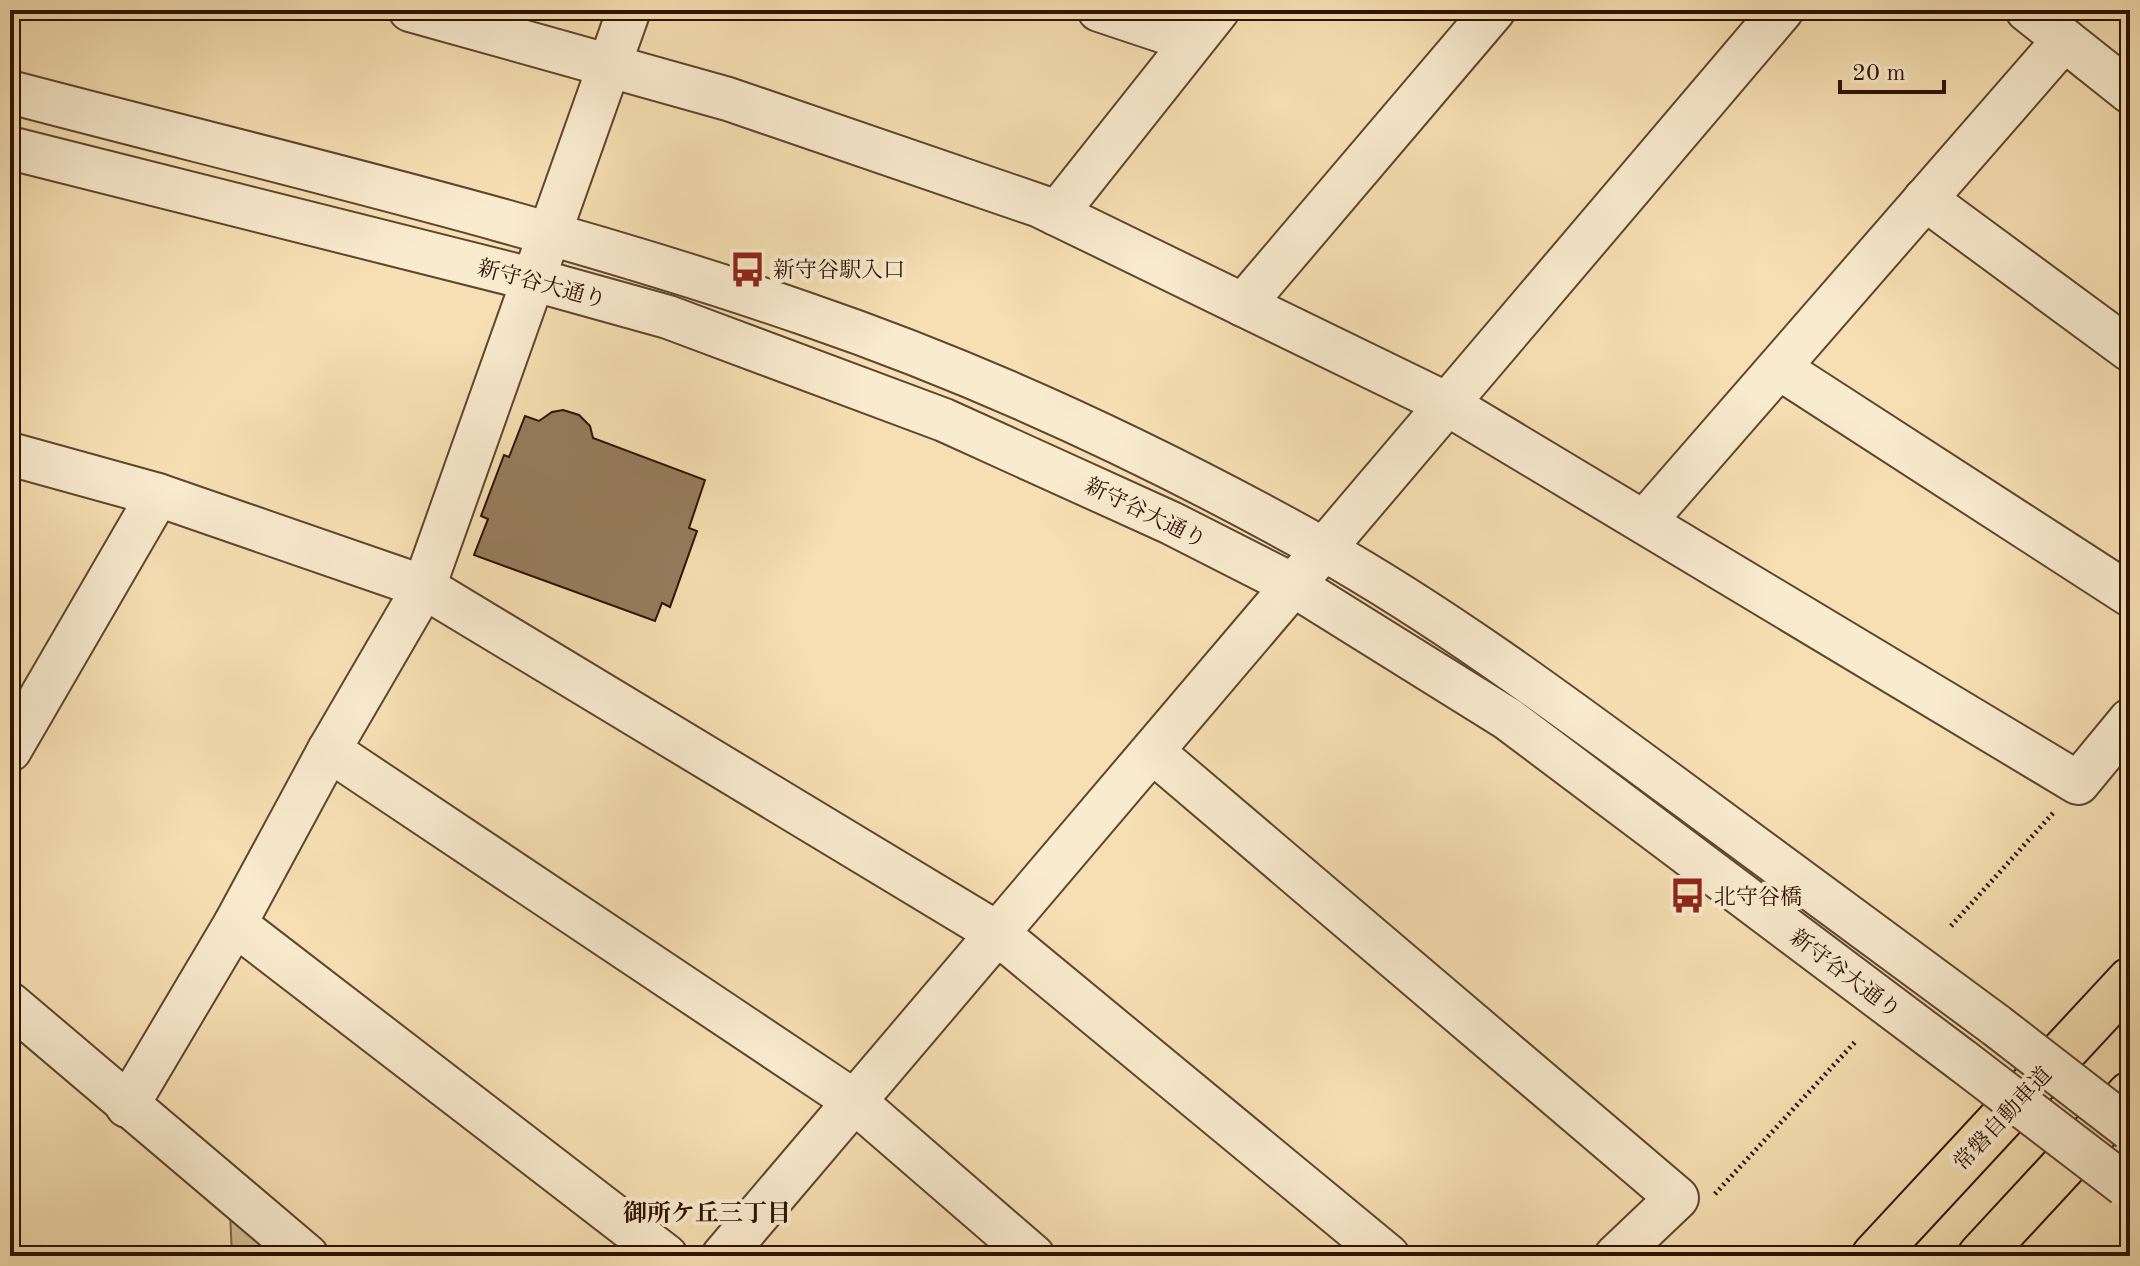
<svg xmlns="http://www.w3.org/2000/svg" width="2140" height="1266" font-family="'Old Standard TT','Noto Serif JP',serif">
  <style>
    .green { fill: #d4bd95; stroke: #80684c; stroke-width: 2 }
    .building { fill: #967d5e; stroke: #2d1202; stroke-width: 2 }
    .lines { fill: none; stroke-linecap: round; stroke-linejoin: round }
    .minor-casing { stroke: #5f462e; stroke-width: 46 }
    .highway-casing { stroke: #2d1202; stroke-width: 48 }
    .path { stroke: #2d1202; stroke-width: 5; stroke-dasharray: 2 4; stroke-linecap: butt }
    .minor { stroke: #f9ebce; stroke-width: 42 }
    .highway { stroke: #f6e0b3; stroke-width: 44 }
    .minor-bridge-casing { stroke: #5f462e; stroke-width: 46; stroke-linecap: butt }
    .minor-bridge { stroke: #f9ebce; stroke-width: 42 }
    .labels { text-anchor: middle; stroke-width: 8; stroke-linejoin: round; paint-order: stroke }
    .poi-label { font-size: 22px; fill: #2d1202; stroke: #f9ebce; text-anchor: start }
    .street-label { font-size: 22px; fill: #2d1202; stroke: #f9ebce }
    .neighbourhood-label { font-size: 24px; font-weight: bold; fill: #2d1202; stroke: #f9ebce }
  </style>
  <rect width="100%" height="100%" fill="#f6e0b3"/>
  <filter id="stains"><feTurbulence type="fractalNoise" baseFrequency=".0025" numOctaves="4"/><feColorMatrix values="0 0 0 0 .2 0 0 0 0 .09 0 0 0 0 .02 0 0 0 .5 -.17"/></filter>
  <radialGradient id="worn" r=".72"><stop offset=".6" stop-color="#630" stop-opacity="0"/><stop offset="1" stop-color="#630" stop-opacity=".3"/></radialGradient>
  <polygon class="green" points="229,1189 307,1256 232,1256"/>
  <polygon class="building" points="563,410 579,415 590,426 593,438 705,480 689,528 697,531 670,607 662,603 655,621 474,555 488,519 481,516 504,455 509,457 525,416 539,421 552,412"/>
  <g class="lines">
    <defs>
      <g id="minor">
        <polyline points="410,10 728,99 1040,206 1447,404 2078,783 2130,720"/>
        <polyline points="1099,10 1192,41"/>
        <polyline points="2027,10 2130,92"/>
        <path d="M 10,92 C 276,162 546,224 806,314 C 984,375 1159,457 1323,549 C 1443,617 1555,700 1665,781 C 1776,863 1887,944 1997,1026"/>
        <polyline points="10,148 535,280 668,317 944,420 1171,523 1293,585 1508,719 1963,1061"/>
        <polyline points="1925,199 2130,350"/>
        <polyline points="1056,214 1218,10"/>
        <polyline points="1243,305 1494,10"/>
        <polyline points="1779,368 2130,595"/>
        <polyline points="10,454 158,495 424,587 997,933 1388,1256"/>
        <polyline points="1644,522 2064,40"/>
        <polyline points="10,750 158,495"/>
        <polyline points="329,750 854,1101 1033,1256"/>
        <polyline points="1153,752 1677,1198 1616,1256"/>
        <polyline points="235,924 666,1256"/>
        <polyline points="10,1004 307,1256"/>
        <polyline points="127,1106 235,924 329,750 424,587 629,10"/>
        <polyline points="723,1256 1782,10"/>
      </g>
      <g id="highway">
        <polyline points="1874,1256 2130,980"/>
        <polyline points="1980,1256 2130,1094"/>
      </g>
    </defs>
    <use href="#minor" class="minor-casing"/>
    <use href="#highway" class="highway-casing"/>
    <g class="path">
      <polyline points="1951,926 2055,811"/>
      <polyline points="1715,1194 1855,1042"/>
    </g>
    <use href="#minor" class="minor"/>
    <use href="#highway" class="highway"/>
    <defs>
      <g id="minor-bridge">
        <polyline points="1997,1026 2130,1129"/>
        <polyline points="1963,1061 2125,1185"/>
      </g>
    </defs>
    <use href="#minor-bridge" class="minor-bridge-casing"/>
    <use href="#minor-bridge" class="minor-bridge"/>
  </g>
  <defs>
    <symbol id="bus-bare" viewBox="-9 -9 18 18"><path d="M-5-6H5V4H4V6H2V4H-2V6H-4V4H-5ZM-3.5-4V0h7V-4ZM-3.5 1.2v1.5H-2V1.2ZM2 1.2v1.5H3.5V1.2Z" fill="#8f2418" stroke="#f9ebce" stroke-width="2.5" paint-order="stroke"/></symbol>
  </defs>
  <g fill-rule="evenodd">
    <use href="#bus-bare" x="722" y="244" width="51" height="51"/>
    <use href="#bus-bare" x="1662" y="870" width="51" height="51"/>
  </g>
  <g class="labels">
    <g class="poi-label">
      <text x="773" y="277">新守谷駅入口</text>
      <text x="1714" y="904">北守谷橋</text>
    </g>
    <g class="street-label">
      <text transform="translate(542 283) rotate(15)" y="8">新守谷大通り</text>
      <text transform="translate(1146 512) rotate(26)" y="8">新守谷大通り</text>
      <text transform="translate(1846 973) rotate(37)" y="8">新守谷大通り</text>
      <text transform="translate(2002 1118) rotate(-47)" y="8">常磐自動車道</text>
    </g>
    <g class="neighbourhood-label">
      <text x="707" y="1221">御所ケ丘三丁目</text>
    </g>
  </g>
  <rect width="2140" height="1266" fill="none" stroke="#f6e0b3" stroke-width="40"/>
  <rect x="12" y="12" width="2116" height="1242" fill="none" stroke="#2d1202" stroke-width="4"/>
  <rect x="20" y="20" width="2100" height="1226" fill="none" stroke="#2d1202" stroke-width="2"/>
  <path d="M1840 80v12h104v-12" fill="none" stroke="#2d1202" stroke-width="4"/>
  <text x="1852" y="80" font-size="24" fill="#2d1202" stroke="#f9ebce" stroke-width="6" paint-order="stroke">20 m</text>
  <rect width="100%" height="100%" filter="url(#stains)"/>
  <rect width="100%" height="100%" fill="url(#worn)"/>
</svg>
